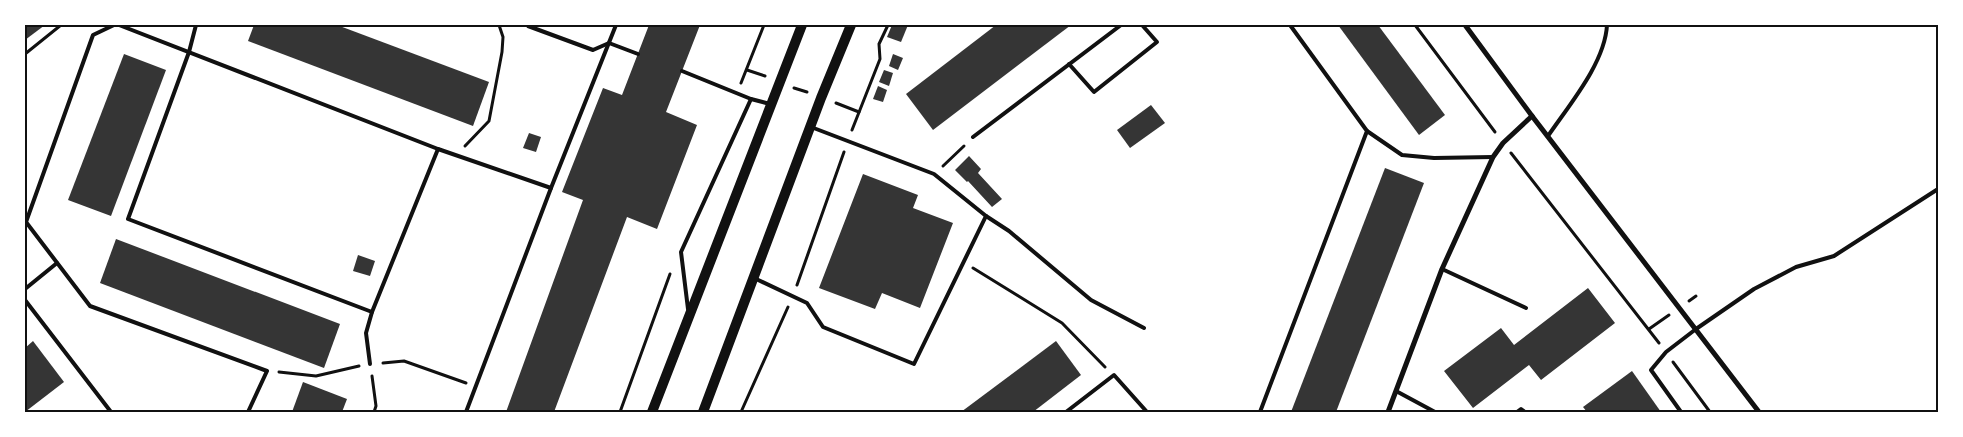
<svg xmlns="http://www.w3.org/2000/svg" width="1963" height="437" font-family="'Golos Text',sans-serif">
  <style>
    .building { fill: #353535 }
    .lines { fill: none; stroke-linecap: round; stroke-linejoin: round }
    .path { stroke: #111; stroke-width: 3 }
    .service { stroke: #111; stroke-width: 4 }
    .minor { stroke: #111; stroke-width: 5 }
    .secondary { stroke: #111; stroke-width: 10 }
    .neatline { fill: none; stroke: #111; stroke-width: 2 }
  </style>
  <rect width="100%" height="100%" fill="#fff"/>
  <g class="building">
    <polygon points="25,25 45,25 25,40"/>
    <polygon points="254,25 337,25 489,82 473,126 248,41"/>
    <polygon points="649,25 700,25 666,112 697,125 657,229 627,217 554,412 506,412 583,200 562,192 603,88 622,95"/>
    <polygon points="892,25 908,25 901,42 887,37"/>
    <polygon points="996,25 1071,25 933,130 906,94"/>
    <polygon points="1338,25 1378,25 1445,115 1419,135"/>
    <polygon points="124,54 166,70 111,216 68,200"/>
    <polygon points="893,54 903,58 898,70 889,66"/>
    <polygon points="884,70 893,73 889,86 879,82"/>
    <polygon points="878,86 887,90 883,102 873,99"/>
    <polygon points="1151,105 1165,123 1130,148 1117,130"/>
    <polygon points="529,133 541,137 536,152 523,148"/>
    <polygon points="969,156 981,169 978,173 1002,199 992,207 968,181 967,182 955,170"/>
    <polygon points="1385,168 1424,183 1336,412 1291,412"/>
    <polygon points="863,174 918,195 913,208 953,223 920,308 882,293 875,309 819,288"/>
    <polygon points="116,239 340,324 324,368 100,283"/>
    <polygon points="358,255 375,261 370,276 353,271"/>
    <polygon points="1588,288 1615,323 1541,380 1529,365 1473,408 1444,371 1501,328 1514,345"/>
    <polygon points="33,341 64,382 25,412 25,348"/>
    <polygon points="1056,341 1081,375 1033,412 961,412"/>
    <polygon points="1632,371 1661,412 1587,412 1583,407"/>
    <polygon points="303,382 347,399 342,412 292,412"/>
  </g>
  <g class="lines">
    <g class="path">
      <polyline points="1415,25 1495,132"/>
      <polyline points="25,54 61,25"/>
      <polyline points="747,70 765,76"/>
      <polyline points="741,83 764,25"/>
      <polyline points="794,88 807,92"/>
      <polyline points="836,103 859,112"/>
      <polyline points="852,130 880,59 879,44 888,25"/>
      <polyline points="465,146 489,121 502,52 503,37 499,25"/>
      <polyline points="1511,153 1659,343"/>
      <polyline points="943,166 964,146"/>
      <polyline points="973,268 1062,323 1105,367"/>
      <polyline points="797,285 844,152"/>
      <polyline points="1689,301 1696,296"/>
      <polyline points="1649,329 1669,315"/>
      <polyline points="1673,362 1710,412"/>
      <polyline points="383,363 404,361 466,383"/>
      <polyline points="279,372 316,376 359,366"/>
      <polyline points="372,376 376,406 374,412"/>
      <polyline points="620,412 670,274"/>
      <polyline points="741,412 788,307"/>
    </g>
    <g class="service">
      <polyline points="114,25 93,35 26,222 90,306 267,371 248,412"/>
      <polyline points="119,25 438,149 551,188"/>
      <polyline points="196,25 189,52 128,219 372,312 438,149"/>
      <polyline points="528,26 593,50 609,43 638,54"/>
      <polyline points="1069,64 1094,92 1157,42 1142,25"/>
      <polyline points="682,71 751,99 770,104"/>
      <polyline points="811,127 934,174 986,216 1009,231 1091,300 1144,328"/>
      <polyline points="1367,131 1402,155 1434,158 1493,157"/>
      <path d="M 1548,136 C 1569,105 1605,63 1607,25"/>
      <polyline points="973,137 1121,25"/>
      <polyline points="1442,269 1526,308"/>
      <polyline points="754,278 807,303 823,327 914,364 986,216"/>
      <polyline points="25,289 57,263"/>
      <polyline points="25,300 111,412"/>
      <polyline points="688,309 681,252 751,99"/>
      <polyline points="370,364 366,333 372,312"/>
      <polyline points="1396,391 1435,412"/>
      <polyline points="466,412 551,188 616,25"/>
      <polyline points="1066,412 1114,375 1147,412"/>
      <polyline points="1260,412 1367,131 1290,25"/>
      <polyline points="1517,412 1521,409 1525,412"/>
      <polyline points="1681,412 1651,370 1666,352 1696,329 1754,289 1796,267 1834,256 1938,189"/>
    </g>
    <g class="minor">
      <polyline points="1465,25 1532,116 1759,412"/>
      <polyline points="1388,412 1442,269 1493,157 1503,143 1532,116"/>
    </g>
    <g class="secondary">
      <polyline points="652,412 802,25"/>
      <polyline points="703,412 821,98 851,25"/>
    </g>
  </g>
  <rect width="1963" height="437" fill="none" stroke="#ffffff" stroke-width="52"/>
  <rect x="26" y="26" width="1911" height="385" class="neatline"/>
</svg>
